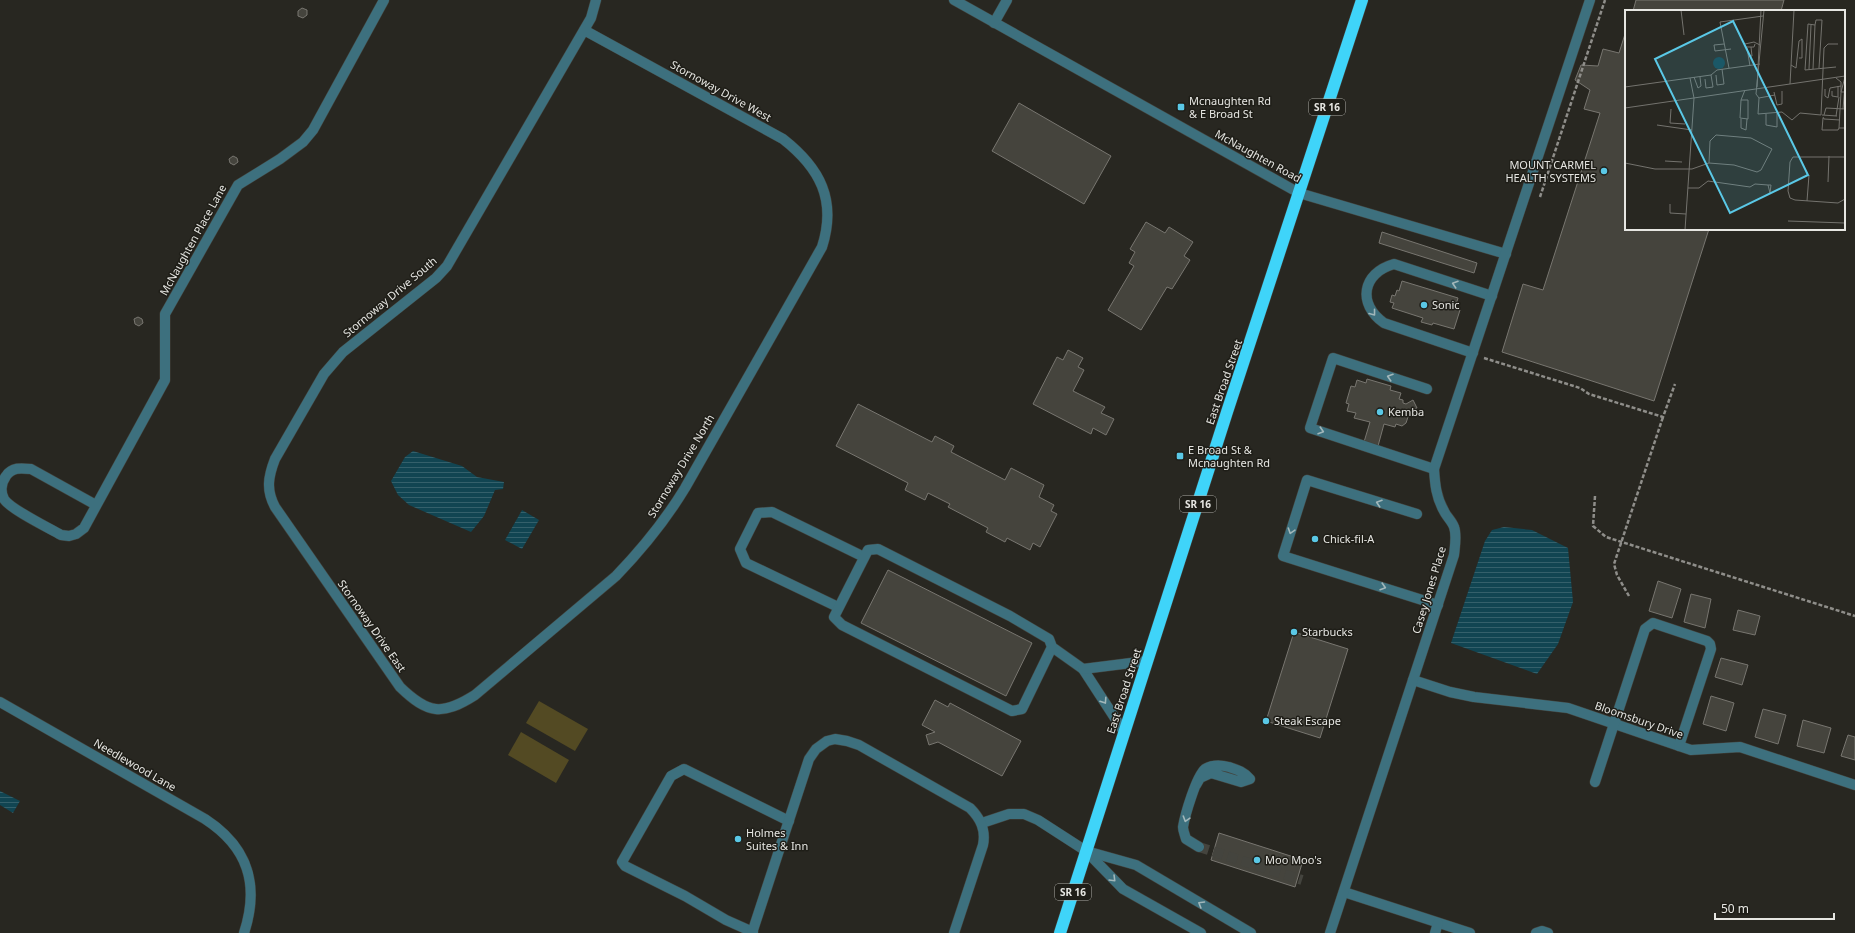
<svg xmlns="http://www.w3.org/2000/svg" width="1855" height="933" font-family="'Noto Sans',sans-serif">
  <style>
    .park { fill: #534a23 }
    .water { fill: url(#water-rules) }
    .building { fill: #45443d; stroke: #787670 }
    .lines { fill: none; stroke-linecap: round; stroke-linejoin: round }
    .minor-tunnel { stroke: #44443e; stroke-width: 10; stroke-dasharray: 10 5; stroke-linecap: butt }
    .minor-casing { stroke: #43423c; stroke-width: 11 }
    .highway-casing { stroke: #43423c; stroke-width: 13 }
    .path { stroke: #8f8e8a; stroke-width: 2.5; stroke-dasharray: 4 2; stroke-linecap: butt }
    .minor { stroke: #3d707e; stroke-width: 10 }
    .highway { stroke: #3fd4f9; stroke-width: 12 }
    .oneway { stroke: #a2b7ba }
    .poi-dot { fill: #5ac8e6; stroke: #1f1e18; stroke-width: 1.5 }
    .labels { text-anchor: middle; stroke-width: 3; stroke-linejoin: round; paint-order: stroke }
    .shield { fill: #1f1e18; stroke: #aaaaa5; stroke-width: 1 }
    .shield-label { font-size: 10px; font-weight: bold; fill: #e6e6e2 }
    .street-label { font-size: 11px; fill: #e6e6e2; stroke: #1f1e18 }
    .poi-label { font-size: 11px; fill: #e6e6e2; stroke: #1f1e18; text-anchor: start }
    .inset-road { fill: none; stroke: #74736e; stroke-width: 1 }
    .view { fill: #5ac8e6; fill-opacity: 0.15; stroke: #5ac8e6; stroke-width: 2 }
    .inset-edge { fill: none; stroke: #e6e6e2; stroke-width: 2 }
  </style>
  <defs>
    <pattern id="water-rules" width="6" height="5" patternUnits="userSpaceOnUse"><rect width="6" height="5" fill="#114552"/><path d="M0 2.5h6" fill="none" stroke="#34606b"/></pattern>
  </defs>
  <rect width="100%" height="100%" fill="#282721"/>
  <g class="park">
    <polygon points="539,701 588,729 575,751 526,723"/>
    <polygon points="521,732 569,760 556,783 508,755"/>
  </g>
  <g class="water">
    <polygon points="413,451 462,466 477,477 504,482 503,489 495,490 484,516 471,532 409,505 398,495 391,481 405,457"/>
    <polygon points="522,510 539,520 522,549 505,540"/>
    <polygon points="1504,527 1532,530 1568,548 1573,602 1558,644 1537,674 1451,643 1485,541 1492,530"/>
    <polygon points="0,791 20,801 13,813 0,805"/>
  </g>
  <g class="building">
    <polygon points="1636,0 1784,0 1781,11 1633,11"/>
    <polygon points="302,8 307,10 307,15 303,18 298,16 298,11"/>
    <polygon points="1626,31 1626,229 1709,229 1654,401 1502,352 1523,284 1543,290 1600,113 1584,109 1590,90 1575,80 1581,65 1598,66 1603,49 1619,53"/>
    <polygon points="1019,103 1111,156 1084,204 992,151"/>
    <polygon points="233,156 237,158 238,162 234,165 230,163 229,159"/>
    <polygon points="1146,222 1165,233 1169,227 1193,242 1184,256 1190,260 1172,289 1167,287 1141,330 1108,310 1134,266 1129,263 1135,252 1130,249"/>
    <polygon points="1382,232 1477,263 1474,273 1379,243"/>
    <polygon points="1402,281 1458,298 1455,308 1460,310 1454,329 1433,323 1432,325 1421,322 1423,318 1392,308 1394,303 1390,302 1392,295 1395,296 1397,290 1399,291"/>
    <polygon points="138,317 142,319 143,323 139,326 135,324 134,319"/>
    <polygon points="1068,350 1083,358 1078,367 1084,370 1073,391 1105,407 1101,413 1114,419 1106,435 1093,428 1091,434 1033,404 1057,357 1063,360"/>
    <polygon points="1367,379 1391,386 1390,390 1401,393 1399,399 1403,400 1403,403 1406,404 1413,400 1417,408 1410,411 1406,423 1402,426 1396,424 1395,427 1384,424 1378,446 1364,442 1370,422 1354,418 1356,413 1347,411 1349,404 1346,403 1351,386 1355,387 1357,380 1366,383"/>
    <polygon points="858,404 932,442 935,436 954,446 951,452 1005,480 1011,468 1044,485 1039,497 1054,505 1051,511 1057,514 1040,547 1033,543 1030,550 1007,538 1005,542 986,532 988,528 948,507 950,504 928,493 925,500 905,490 908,483 836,446"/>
    <polygon points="888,570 1032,643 1006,696 861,623"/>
    <polygon points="1658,581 1681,589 1672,618 1649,611"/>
    <polygon points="1691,594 1711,599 1705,628 1684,622"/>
    <polygon points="1738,610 1760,616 1755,635 1733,630"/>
    <polygon points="1294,632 1348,649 1320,738 1266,721"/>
    <polygon points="1721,658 1748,665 1742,685 1715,677"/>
    <polygon points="1711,696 1734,703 1726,731 1703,724"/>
    <polygon points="935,700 948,707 950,703 1021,741 1002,776 938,742 929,745 926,735 935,732 922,725"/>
    <polygon points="1763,709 1786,715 1778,744 1755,737"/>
    <polygon points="1803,720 1831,728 1824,753 1797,746"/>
    <polygon points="1848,735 1855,737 1855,760 1841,756"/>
    <polygon points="1219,833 1303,860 1295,887 1211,860"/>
  </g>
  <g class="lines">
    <polyline class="minor-tunnel" points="1199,847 1302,880"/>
    <defs>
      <g id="minor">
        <polyline points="954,0 1299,193 1506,254"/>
        <polyline points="994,23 1007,0"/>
        <path d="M 584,30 L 783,139 C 820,168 837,200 822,247 L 685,488 C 665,521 642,549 616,576 L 475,695 C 442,716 428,714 400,687 L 275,507 C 266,490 268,477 275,459 L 324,374 L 343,352 L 436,278 L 447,266 L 591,18 L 596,0"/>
        <path d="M 1473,353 L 1384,323 C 1357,304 1362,273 1394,264 L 1492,296"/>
        <polyline points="1427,389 1333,358 1310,428 1434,469"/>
        <path d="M 96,505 L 31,469 C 21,468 12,467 6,476 C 1,483 0,491 4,499 C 10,509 49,528 61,535 L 69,536 L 76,534 L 84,528 L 165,380 L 165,314 L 238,185 L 280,159 L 303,142 L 313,130 L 384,0"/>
        <polyline points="1417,514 1307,480 1283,556 1438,605"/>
        <polyline points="838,607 746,563 740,549 758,513 772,512 864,557"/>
        <polyline points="1052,647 1022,709 1012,711 842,625 834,617 868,550 878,549 1010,616 1049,639 1052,647 1083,669 1124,732"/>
        <polyline points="1083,669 1147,661"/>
        <polyline points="1413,680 1450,692 1474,697 1568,708 1691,750 1740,747 1855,785"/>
        <path d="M 0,702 L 205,819 C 248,847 260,884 244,933"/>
        <polyline points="1595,782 1645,629 1653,623 1707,641 1710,644 1711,649 1679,746"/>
        <path d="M 1196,785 L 1200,778 L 1211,773 L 1241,782 L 1250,779 C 1244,772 1238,770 1229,767 C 1221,765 1213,764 1205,769 C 1196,777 1185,815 1183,827 C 1183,831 1185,835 1186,839 L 1199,847"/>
        <polyline points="982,823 1009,814 1024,814 1038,820 1086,851 1123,889 1201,933"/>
        <polyline points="1086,851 1136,865 1251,933"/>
        <polyline points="1344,892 1470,933"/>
        <polyline points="753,932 726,920 685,896 625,866 622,862 671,776 684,769 789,821"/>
        <path d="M 752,933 L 809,759 L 816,749 L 827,741 L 835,739 L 847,741 L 859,745 L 970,808 C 981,819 986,830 983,845 L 954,933"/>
        <path d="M 1330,933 L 1454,555 C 1455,546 1457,535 1454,527 C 1452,521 1446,516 1444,511 C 1436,497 1435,484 1434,469 L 1590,0"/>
        <polyline points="1435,933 1438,923"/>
        <polyline points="1536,933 1542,931 1548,933"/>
      </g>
      <polyline id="highway" points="1060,933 1227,412 1362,0"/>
    </defs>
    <use href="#minor" class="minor-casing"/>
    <use href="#highway" class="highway-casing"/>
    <g class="path">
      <polyline points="1540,197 1605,0"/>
      <polyline points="1484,358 1580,388 1589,394 1663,417 1675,384"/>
      <polyline points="1595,496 1593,526 1606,537 1855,616"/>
      <polyline points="1629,596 1617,575 1614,564 1663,417"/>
    </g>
    <use href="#minor" class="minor"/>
    <use href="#highway" class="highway"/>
  </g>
  <defs><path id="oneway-chevron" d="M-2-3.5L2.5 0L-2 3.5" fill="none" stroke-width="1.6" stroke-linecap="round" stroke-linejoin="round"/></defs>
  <g class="oneway">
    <use href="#oneway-chevron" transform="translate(1455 284) rotate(-162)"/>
    <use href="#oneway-chevron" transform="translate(1373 313) rotate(52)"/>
    <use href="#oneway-chevron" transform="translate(1390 377) rotate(-162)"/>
    <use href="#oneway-chevron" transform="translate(1321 431) rotate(18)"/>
    <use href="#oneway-chevron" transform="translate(1379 503) rotate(-162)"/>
    <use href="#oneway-chevron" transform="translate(1291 531) rotate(108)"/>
    <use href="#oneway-chevron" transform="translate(1383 587) rotate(17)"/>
    <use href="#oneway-chevron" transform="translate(1104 701) rotate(57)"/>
    <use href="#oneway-chevron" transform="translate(1186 819) rotate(107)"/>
    <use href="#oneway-chevron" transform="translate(1113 879) rotate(45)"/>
    <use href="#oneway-chevron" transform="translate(1201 904) rotate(-149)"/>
  </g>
  <g class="poi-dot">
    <rect x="1177" y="103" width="8" height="8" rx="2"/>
    <circle cx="1604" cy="171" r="4"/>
    <circle cx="1424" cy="305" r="4"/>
    <circle cx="1380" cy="412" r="4"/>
    <rect x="1176" y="452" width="8" height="8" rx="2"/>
    <circle cx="1315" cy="539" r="4"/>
    <circle cx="1294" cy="632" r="4"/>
    <circle cx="1266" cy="721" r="4"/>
    <circle cx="738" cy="839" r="4"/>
    <circle cx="1257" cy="860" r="4"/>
  </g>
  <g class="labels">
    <g class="shield">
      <rect x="1309" y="99" width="36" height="16" rx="3"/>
      <rect x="1180" y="496" width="36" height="16" rx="3"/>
      <rect x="1055" y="884" width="36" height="16" rx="3"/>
    </g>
    <g class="shield-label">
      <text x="1327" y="111">SR 16</text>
      <text x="1198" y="508">SR 16</text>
      <text x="1073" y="896">SR 16</text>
    </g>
    <g class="street-label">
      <text transform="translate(721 91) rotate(29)" y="4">Stornoway Drive West</text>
      <text transform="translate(1258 156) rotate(29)" y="4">McNaughten Road</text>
      <text transform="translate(193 240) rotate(-61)" y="4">McNaughten Place Lane</text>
      <text transform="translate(390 297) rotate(-40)" y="4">Stornoway Drive South</text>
      <text transform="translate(1224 382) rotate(-71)" y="4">East Broad Street</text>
      <text transform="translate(681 466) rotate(-59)" y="4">Stornoway Drive North</text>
      <text transform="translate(1429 590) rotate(-73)" y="4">Casey Jones Place</text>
      <text transform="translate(372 626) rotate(55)" y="4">Stornoway Drive East</text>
      <text transform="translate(1124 691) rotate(-72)" y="4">East Broad Street</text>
      <text transform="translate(1639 720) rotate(19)" y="4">Bloomsbury Drive</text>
      <text transform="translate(135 765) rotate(30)" y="4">Needlewood Lane</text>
    </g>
    <g class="poi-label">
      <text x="1189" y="105">Mcnaughten Rd<tspan x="1189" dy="13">&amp; E Broad St</tspan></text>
      <text x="1596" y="169" text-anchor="end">MOUNT CARMEL<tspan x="1596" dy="13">HEALTH SYSTEMS</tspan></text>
      <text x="1432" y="309">Sonic</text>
      <text x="1388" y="416">Kemba</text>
      <text x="1188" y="454">E Broad St &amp;<tspan x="1188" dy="13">Mcnaughten Rd</tspan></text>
      <text x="1323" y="543">Chick-fil-A</text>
      <text x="1302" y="636">Starbucks</text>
      <text x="1274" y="725">Steak Escape</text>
      <text x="746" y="837">Holmes<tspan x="746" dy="13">Suites &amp; Inn</tspan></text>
      <text x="1265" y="864">Moo Moo's</text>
    </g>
  </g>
  <g transform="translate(1625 10)">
    <rect width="220" height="220" fill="#282721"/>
    <path d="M88 53a6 6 0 1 1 12 0a6 6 0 1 1-12 0Z" fill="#114552"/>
    <path class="inset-road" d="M 56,0 L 59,25M 190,15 L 191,10 L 197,10 L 194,58M 99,34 L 89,35 L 90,41 L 106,39M 120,34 L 129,32 L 135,35M 120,37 L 129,37 L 130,34M 122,38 L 125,56M 124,46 L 127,46 L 126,37M 166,55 L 171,58 L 174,31 L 177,29 L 177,48 L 174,48M 104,58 L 95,12 L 138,6M 184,59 L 186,15M 188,59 L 190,15 L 183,14 L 180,60 L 211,57M 91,65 L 92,75 L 99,74 L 97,59M 69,67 L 73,78 L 76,76 L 75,67M 211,68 L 216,72 L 216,82 L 220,67M 80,69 L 81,78 L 88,77 L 86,65M 165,74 L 169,0M 0,77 L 86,65 L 92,60 L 135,54M 132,77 L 136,0M 200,79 L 200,86 L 203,88 L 205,78 L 216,76M 207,81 L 207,86 L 213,87 L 213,76M 149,82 L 152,95 L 157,94 L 157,81M 220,82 L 216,82 L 214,118 L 220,118M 150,85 L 134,88 L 133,104 L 157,102 L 167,110 L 175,103 L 196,105 L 199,38 L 203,34 L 213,34M 134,88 L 131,84 L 139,0M 116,90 L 123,90 L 123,109 L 115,108 L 116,90 L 120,80M 0,98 L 220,66M 46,99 L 45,113 L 60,114M 218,99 L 220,75M 141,104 L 141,115 L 152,117 L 152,103M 197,105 L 212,106M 199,105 L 201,98 L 220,99M 211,106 L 214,87M 198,107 L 199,109 L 215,110M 198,108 L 197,120 L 213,120 L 214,118M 116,109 L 116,118 L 121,120 L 122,109M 32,115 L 67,120M 220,147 L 168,147 L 165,152 L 163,181 L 165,188 L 170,190 L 213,193 L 220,189M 40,151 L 57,152M 0,153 L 30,159 L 67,159 L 84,153 L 109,155 L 132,162 L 136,160 L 147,139 L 126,128 L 91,125 L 85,131 L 84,153M 203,172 L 204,146M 63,178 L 74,178 L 83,171 L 125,177 L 130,174 L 143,175 L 146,175 L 145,183 L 143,175M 182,191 L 184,165M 45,194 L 45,203 L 61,204M 163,211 L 220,213M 60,220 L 69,88 L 65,68"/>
    <path class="view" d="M 108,11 L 183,165 L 105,203 L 30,49 Z"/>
    <rect width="220" height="220" class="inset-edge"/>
  </g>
  <path d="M1715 913v6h119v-6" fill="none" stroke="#e6e6e2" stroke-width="2"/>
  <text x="1721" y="913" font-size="12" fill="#e6e6e2" stroke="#1f1e18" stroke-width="3" paint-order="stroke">50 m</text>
</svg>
